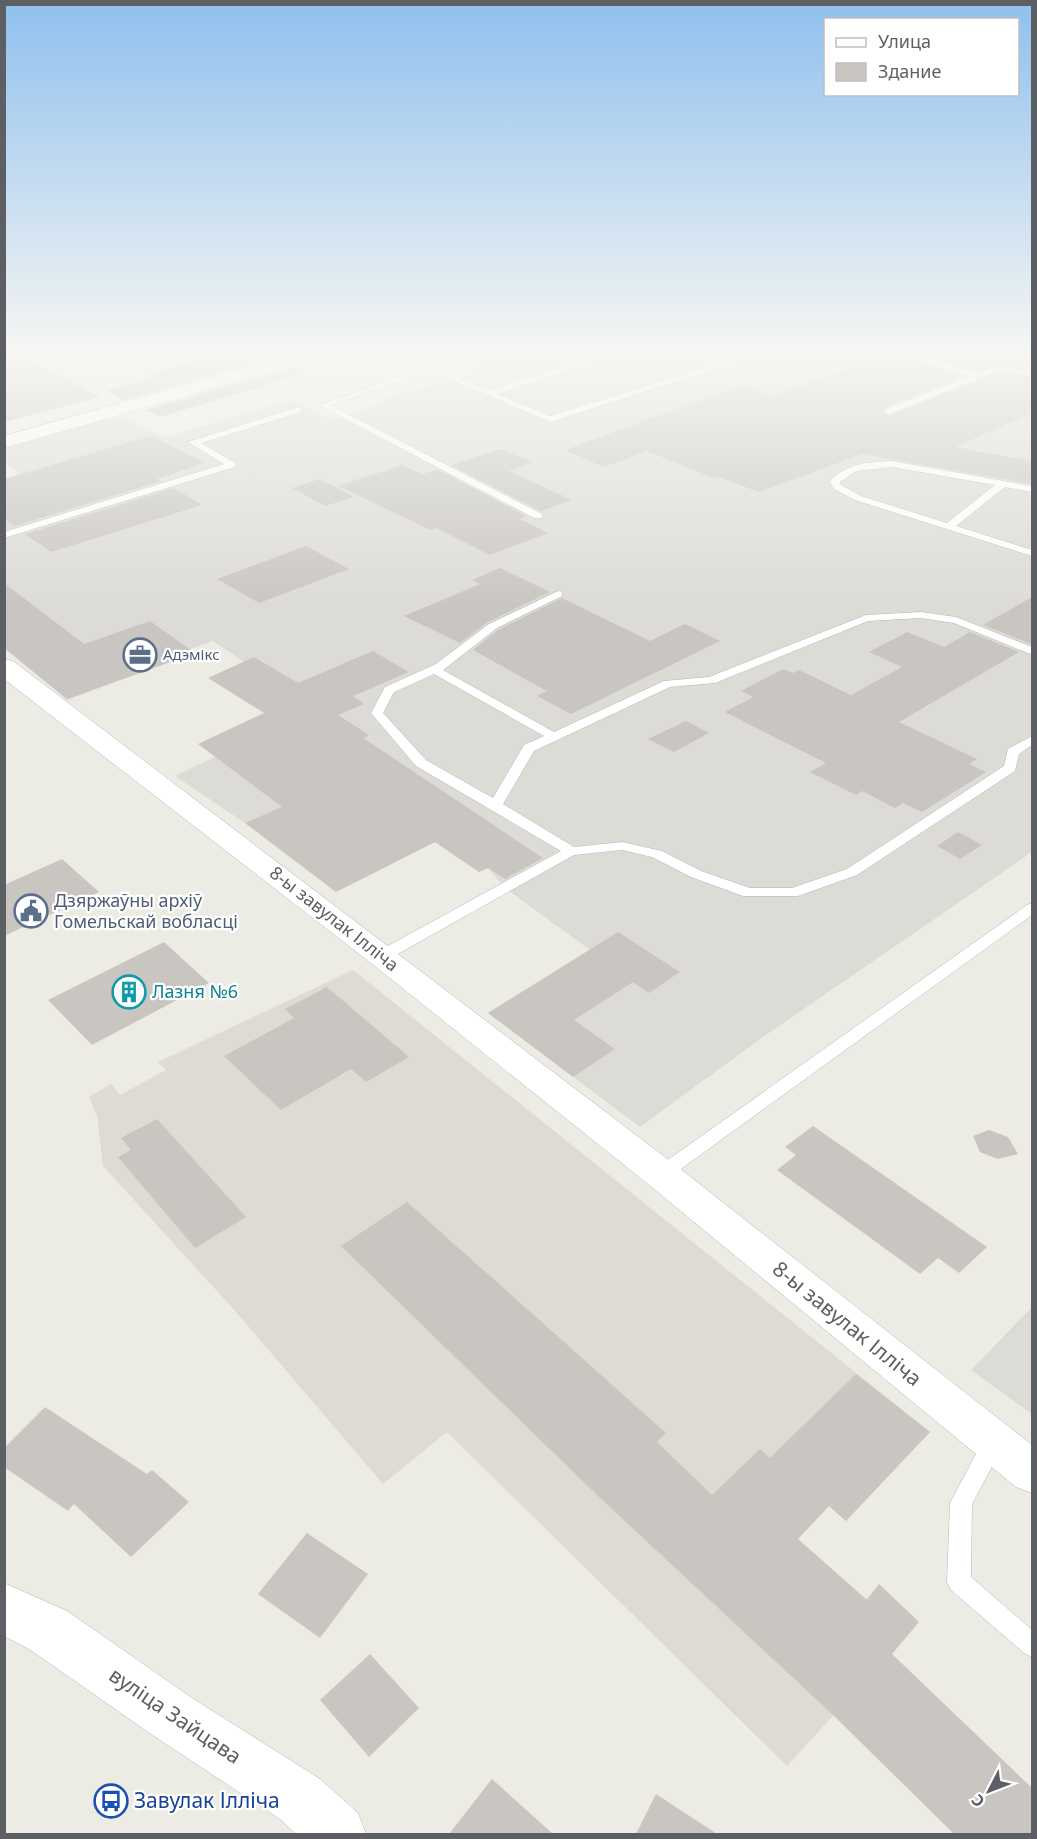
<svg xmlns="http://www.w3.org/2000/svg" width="1037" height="1839" font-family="'Noto Sans',sans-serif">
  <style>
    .industrial { fill: #dcdbd6 }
    .education { fill: #dddbd2 }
    .building { fill: #c9c6c1 }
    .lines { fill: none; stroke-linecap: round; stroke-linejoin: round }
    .lane-casing { stroke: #b4b6ba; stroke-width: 1 }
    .street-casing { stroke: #b4b6ba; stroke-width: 1 }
    .secondary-casing { stroke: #b3b6ba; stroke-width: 1 }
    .lane { fill: #fff; fill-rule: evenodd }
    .street { fill: #fff; fill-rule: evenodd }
    .secondary { fill: #fff; fill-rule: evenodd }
    .labels { text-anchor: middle; stroke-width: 4.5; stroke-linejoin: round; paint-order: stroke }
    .far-service-label { font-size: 15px; fill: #4e5e75; stroke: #fff; text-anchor: start }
    .service-label { font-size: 18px; fill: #4e5e75; stroke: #fff; text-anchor: start }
    .street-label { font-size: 18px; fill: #5c5f63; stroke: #fff }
    .culture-label { font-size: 18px; fill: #0d838f; stroke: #fff; text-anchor: start }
    .near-street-label { font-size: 21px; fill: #5c5f63; stroke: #fff }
    .near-transit-label { font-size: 21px; fill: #164399; stroke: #fff; text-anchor: start }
  </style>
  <rect width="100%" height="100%" fill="#edece4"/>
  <g class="industrial">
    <polygon points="496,351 1032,351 1032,852 760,1039 640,1127 488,1013 590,950 504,887 488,868 479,872 435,842 336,892 245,823 175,776 283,724 244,662 213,641 191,649 195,653 67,700 5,648 5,479 20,474 5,464 5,447 118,417 166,437 291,400 333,420 368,408 392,396 487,370 466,360"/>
    <polygon points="1032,1307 1032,1414 971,1370"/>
  </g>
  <polygon class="education" points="353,970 930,1432 846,1521 829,1506 798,1539 866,1600 879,1584 919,1622 787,1766 447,1432 383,1484 237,1313 103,1166 97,1115 89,1097 111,1084 120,1095 166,1070 158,1062"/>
  <g class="building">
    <polygon points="242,351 255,351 271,358 124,400 106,391 153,377 146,373"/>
    <polygon points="875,351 889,351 963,376 885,407 883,412 888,416 1001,372 1032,378 1032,413 955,447 1032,461 1032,484 862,454 759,492 718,477 714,478 647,451 604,467 565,450 742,385 772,396 874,360"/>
    <polygon points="913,351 1001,351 1032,361 1032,370 1000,363 978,371"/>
    <polygon points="25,357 100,397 4,422 4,362"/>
    <polygon points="293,368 306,373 160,417 145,410"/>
    <polygon points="151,436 205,463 157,479 161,481 15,526 4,519 4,479"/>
    <polygon points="500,449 533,462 509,471 572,500 541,511 451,465"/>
    <polygon points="402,465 423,474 437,469 526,516 520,519 548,533 490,555 436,528 431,530 338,486"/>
    <polygon points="320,479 354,497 325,506 292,488"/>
    <polygon points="174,488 202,505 51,552 25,534"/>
    <polygon points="306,546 349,569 259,603 217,579"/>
    <polygon points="500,568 550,592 488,622 460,643 404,616 480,584 472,580"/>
    <polygon points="4,583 84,644 150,621 195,653 67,699 4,648"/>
    <polygon points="1032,597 1031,644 983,625"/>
    <polygon points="562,598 650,641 685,624 720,641 571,714 537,696 547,691 473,650 498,630"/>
    <polygon points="907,632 944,647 970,632 1019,652 899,722 977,759 969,764 986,772 922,812 903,803 895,808 862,791 856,795 810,772 826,763 725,712 753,697 741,691 783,669 793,673 799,670 851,695 902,667 869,652"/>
    <polygon points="373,651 409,672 353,696 364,704 338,715 369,735 363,738 543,858 505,879 488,868 479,872 435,842 336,892 245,823 282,807 198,744 264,713 208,678 254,657 298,683"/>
    <polygon points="686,721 709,733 674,752 648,739"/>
    <polygon points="958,832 982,845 960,859 937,846"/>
    <polygon points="62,859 99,892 4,936 4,885"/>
    <polygon points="618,932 680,972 649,993 633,982 574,1020 615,1049 573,1077 488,1013"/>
    <polygon points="164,942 209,983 92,1045 48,1000"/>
    <polygon points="327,987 409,1057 366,1082 351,1069 281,1110 224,1056 294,1018 285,1009"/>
    <polygon points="157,1119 246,1217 195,1248 118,1157 131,1150 121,1138"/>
    <polygon points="813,1126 987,1247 959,1273 938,1258 920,1274 777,1170 796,1155 785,1147"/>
    <polygon points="989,1130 1008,1137 1018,1154 998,1159 980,1152 973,1136"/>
    <polygon points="407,1202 666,1433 657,1442 712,1495 760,1449 770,1458 856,1374 930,1432 846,1521 829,1506 798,1539 867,1600 879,1584 919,1622 892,1654 1032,1788 1032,1834 954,1834 833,1715 597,1495 341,1246"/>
    <polygon points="45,1407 147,1474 152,1470 189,1502 131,1557 74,1504 68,1511 4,1467 4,1448"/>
    <polygon points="307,1533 368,1574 320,1638 258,1594"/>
    <polygon points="370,1654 419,1708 369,1757 320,1700"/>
    <polygon points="492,1779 553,1834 449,1834"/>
    <polygon points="656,1794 717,1834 636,1834"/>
  </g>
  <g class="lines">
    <defs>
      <g id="lane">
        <polygon points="612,351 625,351 497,394 550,416 733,359 740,361 550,422 436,373 443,371 489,391"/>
        <polygon points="891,351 904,351 978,373 1000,365 1032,372 1032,376 1001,370 889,414 885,411 886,409 970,376"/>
        <polygon points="429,367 436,369 330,405 542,514 542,518 534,518 319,405"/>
        <polygon points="298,407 301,408 301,412 201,443 235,463 235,467 4,538 4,532 224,464 188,442"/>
        <path d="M 892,461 L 1032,486 L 1032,492 L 1005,487 L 956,526 L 1032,550 L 1032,556 L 855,500 L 834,489 L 830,482 C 845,463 870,462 892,461 ZM 892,467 L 995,485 L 947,523 L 861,496 L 841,485 L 840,482 L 856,471 Z"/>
        <path d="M 558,591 L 562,592 L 562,596 L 497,628 L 443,670 L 554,732 L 664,681 L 709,677 L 866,615 L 921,612 L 956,617 L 1032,647 L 1032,654 L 1028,653 L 954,623 L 921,618 L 868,621 L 715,683 L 670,687 L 534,751 L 503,804 L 574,847 L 622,842 L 662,851 L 701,871 L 750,888 L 792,888 L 847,869 L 1004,766 L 1008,749 L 1032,736 L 1032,745 L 1019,754 L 1015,771 L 857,875 L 798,896 L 743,896 L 691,877 L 652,857 L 622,850 L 574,855 L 387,960 L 377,960 L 374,956 L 377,952 L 561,851 L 416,766 L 371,713 L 385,687 L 436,664 L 489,624 ZM 434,674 L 544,736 L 524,745 L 493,798 L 426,760 L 383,713 L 394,692 Z"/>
        <polygon points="1032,903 1032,915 667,1179 661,1181 655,1179 652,1174 655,1169 1027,905"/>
        <polygon points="994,1432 1002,1435 1005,1442 972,1504 971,1577 1032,1630 1032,1657 1024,1653 951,1590 947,1582 950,1503 986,1435"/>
      </g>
      <g id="street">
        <polygon points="305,351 332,351 330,355 4,448 4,436"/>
        <polygon points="379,351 402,351 446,369 449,373 446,377 434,377 381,355"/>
        <polygon points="4,659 13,661 674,1164 1032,1445 1032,1493 1016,1487 648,1184 371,963 4,679"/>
      </g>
      <polygon id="secondary" points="4,1583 67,1611 192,1698 320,1779 358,1813 366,1834 296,1834 280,1819 154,1736 29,1649 4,1636"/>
    </defs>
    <use href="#lane" class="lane-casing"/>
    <use href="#street" class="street-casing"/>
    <use href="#secondary" class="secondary-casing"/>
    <use href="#lane" class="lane"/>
    <use href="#street" class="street"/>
    <use href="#secondary" class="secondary"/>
  </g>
  <linearGradient id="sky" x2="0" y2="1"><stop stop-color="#8fc0ee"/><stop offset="0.58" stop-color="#f7f6f3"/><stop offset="1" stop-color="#f7f6f3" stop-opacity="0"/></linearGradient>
  <rect width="1037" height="609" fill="url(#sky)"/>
  <defs>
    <symbol id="office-ring" viewBox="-11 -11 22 22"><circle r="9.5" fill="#fff" stroke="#5c6f8a" stroke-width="1.5"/><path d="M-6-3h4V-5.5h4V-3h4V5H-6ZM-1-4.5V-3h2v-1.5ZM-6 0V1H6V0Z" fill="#5c6f8a"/></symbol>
    <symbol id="civic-ring" viewBox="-11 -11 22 22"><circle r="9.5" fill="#fff" stroke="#5c6f8a" stroke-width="1.5"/><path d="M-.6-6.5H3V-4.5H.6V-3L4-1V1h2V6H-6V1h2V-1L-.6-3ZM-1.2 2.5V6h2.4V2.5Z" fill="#5c6f8a"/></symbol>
    <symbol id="building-ring" viewBox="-11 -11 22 22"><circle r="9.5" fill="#fff" stroke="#0f9aa8" stroke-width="1.5"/><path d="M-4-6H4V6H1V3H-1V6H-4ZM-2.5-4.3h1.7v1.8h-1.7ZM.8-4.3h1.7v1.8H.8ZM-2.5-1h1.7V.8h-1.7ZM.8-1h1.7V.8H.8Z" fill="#0f9aa8"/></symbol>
    <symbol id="bus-ring" viewBox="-11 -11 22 22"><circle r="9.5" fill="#fff" stroke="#1a4fb4" stroke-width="1.5"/><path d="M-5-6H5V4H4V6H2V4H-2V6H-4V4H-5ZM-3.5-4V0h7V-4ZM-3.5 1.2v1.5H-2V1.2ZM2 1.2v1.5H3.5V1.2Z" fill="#1a4fb4"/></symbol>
  </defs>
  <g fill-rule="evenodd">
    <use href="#office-ring" x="121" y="636" width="38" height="38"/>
    <use href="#civic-ring" x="12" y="892" width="38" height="38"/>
    <use href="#building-ring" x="110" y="973" width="38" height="38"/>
    <use href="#bus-ring" x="92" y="1782" width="38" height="38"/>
  </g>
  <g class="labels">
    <g class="far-service-label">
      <text x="163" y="660">Адэмікс</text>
    </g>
    <g class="service-label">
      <text x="54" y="907">Дзяржаўны архіў<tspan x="54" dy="21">Гомельскай вобласці</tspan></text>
    </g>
    <g class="street-label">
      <text transform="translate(334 919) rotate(38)" y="6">8-ы завулак Ілліча</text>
    </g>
    <g class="culture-label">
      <text x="152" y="998">Лазня №6</text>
    </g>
    <g class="near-street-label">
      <text transform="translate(847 1324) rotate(39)" y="7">8-ы завулак Ілліча</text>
      <text transform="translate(175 1716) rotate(34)" y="7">вуліца Зайцава</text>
    </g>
    <g class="near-transit-label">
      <text x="134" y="1808">Завулак Ілліча</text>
    </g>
  </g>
  <rect width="1037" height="1839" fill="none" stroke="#5c5f63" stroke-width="12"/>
  <rect x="824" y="18" width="195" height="78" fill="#ffffff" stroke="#bebfc1" stroke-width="1.5"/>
  <rect x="836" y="38" width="30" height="9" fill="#ffffff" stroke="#bebfc1" stroke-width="1.5"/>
  <text x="878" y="48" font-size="18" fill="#5c5f63">Улица</text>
  <rect x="836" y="63" width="30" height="18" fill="#c9c6c1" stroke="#bebfc1" stroke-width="1.5"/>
  <text x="878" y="78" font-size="18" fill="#5c5f63">Здание</text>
  <g transform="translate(989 1791) rotate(228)" stroke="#ffffff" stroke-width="4.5" paint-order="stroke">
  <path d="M0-4.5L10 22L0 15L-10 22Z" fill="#5c5f63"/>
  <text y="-9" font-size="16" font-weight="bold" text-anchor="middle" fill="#5c5f63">С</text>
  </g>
</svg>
